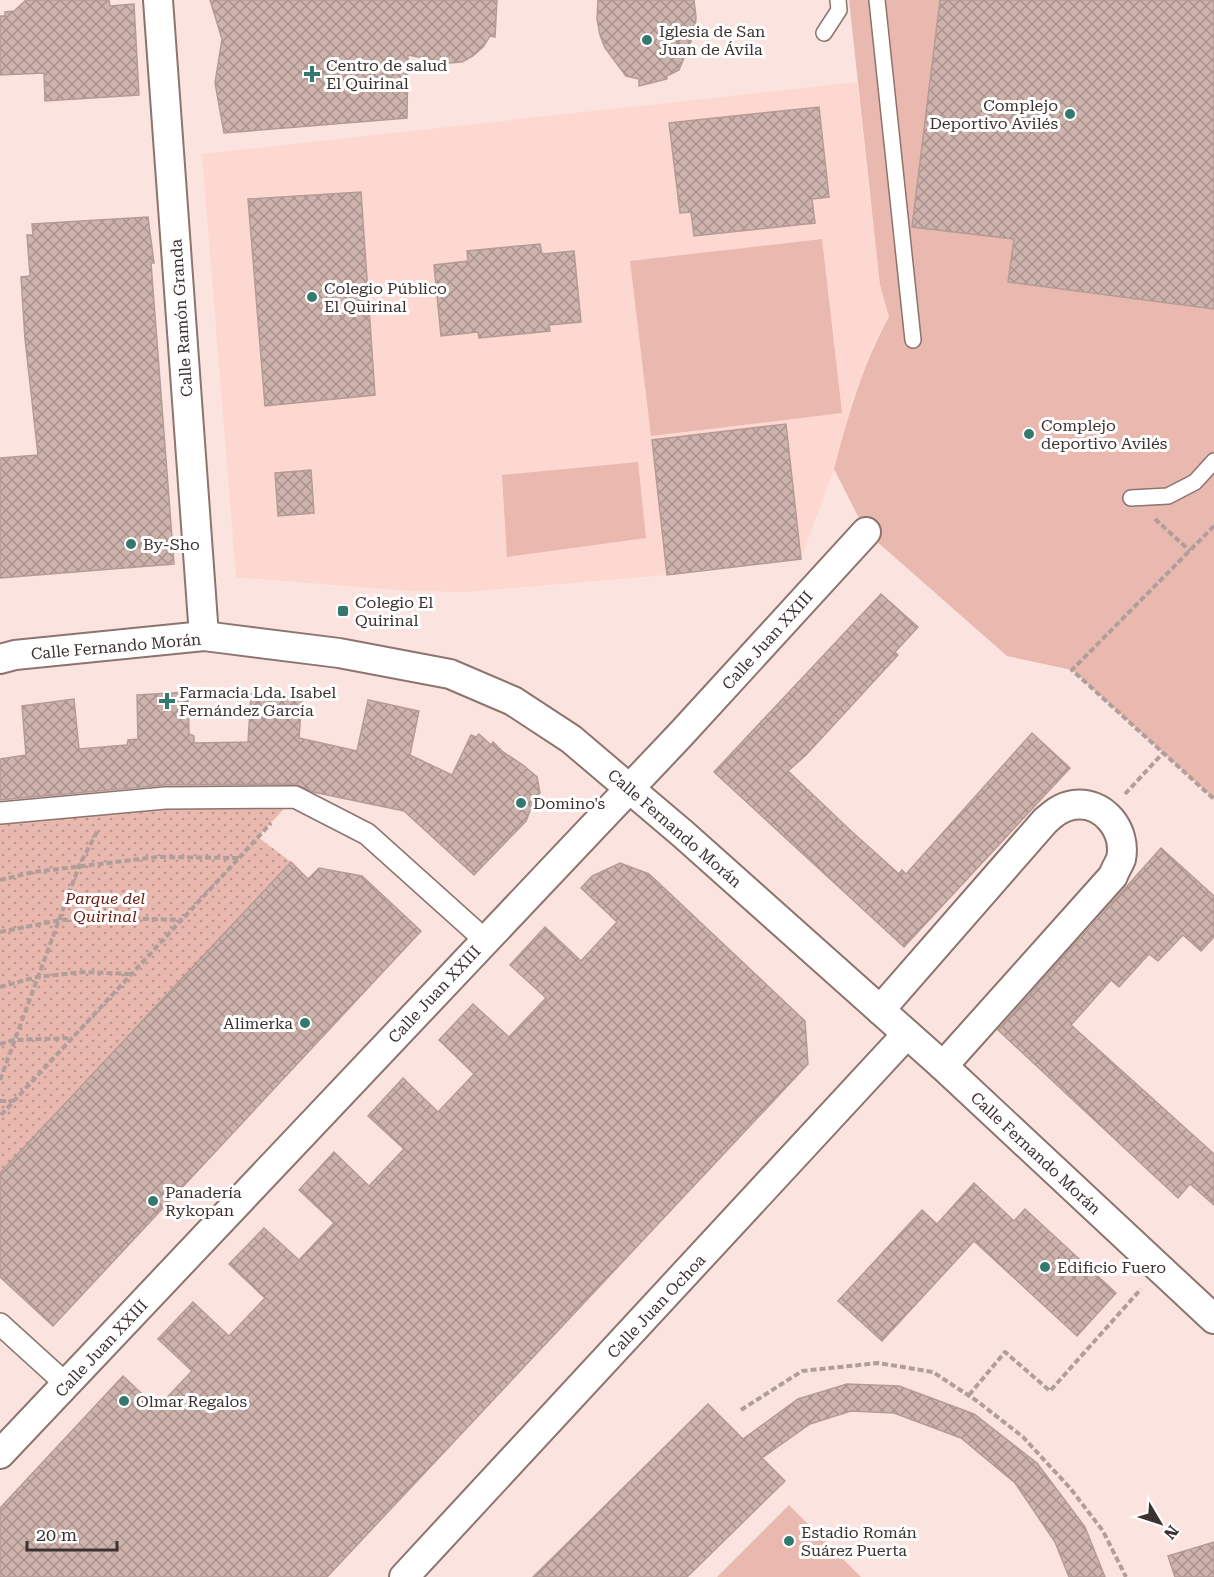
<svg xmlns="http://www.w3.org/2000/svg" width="1214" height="1577" font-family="'Roboto Serif',serif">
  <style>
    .built { fill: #fdd8d0 }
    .park { fill: url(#park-dots) }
    .garden { fill: #e9b8af }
    .building { fill: url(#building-cross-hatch); stroke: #b69b95; stroke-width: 1.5 }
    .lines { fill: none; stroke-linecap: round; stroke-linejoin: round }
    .service-casing { stroke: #8d746e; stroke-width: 18 }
    .pedestrian-casing { stroke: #8d746e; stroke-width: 24 }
    .minor-casing { stroke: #8d746e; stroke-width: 32 }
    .path { stroke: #b09e9a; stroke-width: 4; stroke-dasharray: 6 3; stroke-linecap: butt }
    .service { stroke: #fff; stroke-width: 15 }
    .pedestrian { stroke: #fff; stroke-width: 21 }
    .minor { stroke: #fff; stroke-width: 28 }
    .poi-dot { fill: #34796e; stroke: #fff; stroke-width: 2 }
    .labels { text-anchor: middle; stroke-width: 6; stroke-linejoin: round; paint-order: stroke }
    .poi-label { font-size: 16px; fill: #3d3230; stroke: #fff; text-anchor: start }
    .street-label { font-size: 16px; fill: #3d3230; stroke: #fff }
    .park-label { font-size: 16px; font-style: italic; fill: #6d2014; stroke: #fff }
  </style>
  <defs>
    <pattern id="park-dots" width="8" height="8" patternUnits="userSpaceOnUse" patternTransform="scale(1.5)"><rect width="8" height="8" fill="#e9b8af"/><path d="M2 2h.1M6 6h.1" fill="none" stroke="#be968f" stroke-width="1.8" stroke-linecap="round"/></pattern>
    <pattern id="building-cross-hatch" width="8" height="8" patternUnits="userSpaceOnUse" patternTransform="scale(1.5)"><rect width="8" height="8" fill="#ceb3ad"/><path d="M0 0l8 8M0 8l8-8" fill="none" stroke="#a8928d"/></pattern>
  </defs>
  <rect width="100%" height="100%" fill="#fbe4df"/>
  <polygon class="built" points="857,82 880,285 889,317 875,341 853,398 834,469 801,559 667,575 466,592 407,591 236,577 202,154"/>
  <polygon class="park" points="295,797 258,837 291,862 0,1173 0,813"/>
  <g class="garden">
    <path d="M 849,0 L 1214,0 L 1214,799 L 1072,670 L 1007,656 L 866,532 L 834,469 C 848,417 862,365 889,317 L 880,285 Z"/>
    <polygon points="822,239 842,413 651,436 630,261"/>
    <polygon points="638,462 646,538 507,557 502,475"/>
    <polygon points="789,1505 861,1577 717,1577"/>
  </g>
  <g class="building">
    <polygon points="26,0 109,0 110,6 134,4 139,95 45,101 44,73 0,75 0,16 5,16 5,12 14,11"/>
    <polygon points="210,0 497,0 495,37 490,36 483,47 473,56 462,62 449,63 408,55 407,118 224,133 215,83 222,39"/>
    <polygon points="598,0 694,0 696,17 695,31 679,70 667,76 667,79 639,86 639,79 626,76 605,48 600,35 597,19"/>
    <polygon points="940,0 1214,0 1214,309 1008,282 1014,239 912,227"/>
    <polygon points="819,107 829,197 812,199 815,223 694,236 691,212 680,213 669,123"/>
    <polygon points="361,192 375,395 265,406 248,199"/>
    <polygon points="148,217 154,263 151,263 174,564 0,578 0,458 38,455 25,339 21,277 30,276 27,235 33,235 32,224"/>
    <polygon points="540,244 542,254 574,251 581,322 549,325 550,331 479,338 478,332 441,336 434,265 468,261 467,251"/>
    <polygon points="786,424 801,559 667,575 652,440"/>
    <polygon points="311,470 314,513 278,516 275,473"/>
    <polygon points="881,594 918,627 895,652 898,655 806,755 788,771 850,830 899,874 902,870 906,874 1032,733 1070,768 904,947 714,772"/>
    <polygon points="188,692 189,734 194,736 194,743 248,742 251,694 302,697 299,738 357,751 368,700 419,711 410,755 452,775 471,735 476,737 479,734 491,745 493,742 503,752 523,765 537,777 540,793 535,798 526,821 474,875 404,811 313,792 295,784 164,785 0,800 0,759 26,755 22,706 74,699 79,749 127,745 128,740 138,739 137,695"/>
    <polygon points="1161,848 1214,896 1214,937 1201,951 1183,935 1158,961 1149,954 1119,987 1111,980 1071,1025 1214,1154 1214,1205 1190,1184 1178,1198 998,1030"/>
    <polygon points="291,862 308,879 319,868 362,876 421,931 53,1326 0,1277 0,1173"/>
    <polygon points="620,863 649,874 805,1021 808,1064 327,1577 0,1577 0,1508 123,1376 157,1408 192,1371 158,1339 193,1302 229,1336 265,1298 229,1264 264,1228 299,1260 334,1223 299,1190 334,1152 369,1186 404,1149 368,1116 403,1078 438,1112 474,1074 439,1040 473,1004 509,1037 546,998 510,965 545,927 581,961 617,922 581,888 592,876"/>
    <polygon points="974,1183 1014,1221 1025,1209 1116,1293 1077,1336 974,1241 882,1341 838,1301 922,1210 937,1224"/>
    <polygon points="847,1384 899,1386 974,1414 1037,1463 1085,1527 1105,1577 1069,1577 1055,1542 1015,1483 961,1438 894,1413 851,1411 810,1424 762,1458 785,1481 687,1577 533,1577 708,1404 743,1439 798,1399"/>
    <polygon points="1214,1542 1214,1577 1175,1577 1168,1556"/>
  </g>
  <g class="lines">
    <defs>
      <g id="service">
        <polyline points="877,0 913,340"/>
        <polyline points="824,33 839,10 838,0"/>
        <polyline points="1131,498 1168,496 1195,482 1214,461"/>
      </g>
      <g id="pedestrian">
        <polyline points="0,813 165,798 295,797 367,834 485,940"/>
        <polyline points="0,1324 66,1384"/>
      </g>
      <g id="minor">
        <polyline points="158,0 204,636"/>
        <polyline points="0,659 15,655 204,636 339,653 450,674 513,701 571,739 683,834 943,1066 1214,1319"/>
        <path d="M 880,1010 L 1045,821 C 1054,813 1061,807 1073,805 C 1103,800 1127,830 1121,859 C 1119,864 1115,870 1113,876 L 943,1066"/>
        <polyline points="0,1454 682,733 866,532"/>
        <polyline points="404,1577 907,1034"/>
      </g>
    </defs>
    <use href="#service" class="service-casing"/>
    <use href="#pedestrian" class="pedestrian-casing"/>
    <use href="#minor" class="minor-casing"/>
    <g class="path">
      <polyline points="1155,519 1190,551"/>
      <polyline points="1214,526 1072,670 1214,799"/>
      <polyline points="1125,794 1163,753"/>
      <polyline points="239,858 271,823"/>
      <polyline points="0,880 34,872 157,857 239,858 0,1116"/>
      <polyline points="0,932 60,920 121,918 182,920"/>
      <polyline points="0,987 37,977 83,972 131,974"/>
      <polyline points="0,1044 14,1040 72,1038"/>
      <polyline points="0,1080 79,866 98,830"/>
      <polyline points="0,1101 13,1101"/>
      <polyline points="969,1395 1005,1352 1050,1391 1141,1289"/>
      <polyline points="741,1410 802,1371 878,1363 933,1372 977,1401 1023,1437 1070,1488 1103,1531 1126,1577"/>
    </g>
    <use href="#service" class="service"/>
    <use href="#pedestrian" class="pedestrian"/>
    <use href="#minor" class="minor"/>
  </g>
  <g class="poi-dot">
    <circle cx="647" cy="40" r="6"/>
    <path d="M309 65h6v6h6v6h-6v6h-6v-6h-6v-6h6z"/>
    <circle cx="1070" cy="114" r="6"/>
    <circle cx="312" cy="297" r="6"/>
    <circle cx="1029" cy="434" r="6"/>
    <circle cx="131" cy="544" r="6"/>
    <rect x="337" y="605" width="12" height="12" rx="3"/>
    <path d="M164 692h6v6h6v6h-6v6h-6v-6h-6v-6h6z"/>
    <circle cx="521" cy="803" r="6"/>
    <circle cx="305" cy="1023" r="6"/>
    <circle cx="153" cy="1201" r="6"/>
    <circle cx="1045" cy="1267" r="6"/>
    <circle cx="124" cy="1401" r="6"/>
    <circle cx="789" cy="1541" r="6"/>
  </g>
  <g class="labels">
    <g class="poi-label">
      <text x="659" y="37">Iglesia de San<tspan x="659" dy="18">Juan de Ávila</tspan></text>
      <text x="326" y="71">Centro de salud<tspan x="326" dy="18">El Quirinal</tspan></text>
      <text x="1058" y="111" text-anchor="end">Complejo<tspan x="1058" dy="18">Deportivo Avilés</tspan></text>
      <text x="324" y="294">Colegio Público<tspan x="324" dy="18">El Quirinal</tspan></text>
      <text x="1041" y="431">Complejo<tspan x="1041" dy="18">deportivo Avilés</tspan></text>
      <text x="143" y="550">By-Sho</text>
      <text x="355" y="608">Colegio El<tspan x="355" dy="18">Quirinal</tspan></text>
      <text x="179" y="698">Farmacia Lda. Isabel<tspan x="179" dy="18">Fernández García</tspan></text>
      <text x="533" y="809">Domino's</text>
      <text x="293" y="1029" text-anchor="end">Alimerka</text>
      <text x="165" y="1198">Panadería<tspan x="165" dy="18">Rykopan</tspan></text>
      <text x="1057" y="1273">Edificio Fuero</text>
      <text x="136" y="1407">Olmar Regalos</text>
      <text x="801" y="1538">Estadio Román<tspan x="801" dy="18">Suárez Puerta</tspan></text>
    </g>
    <g class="street-label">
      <text transform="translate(181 318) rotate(-94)" y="6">Calle Ramón Granda</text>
      <text transform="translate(767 640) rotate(-48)" y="6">Calle Juan XXIII</text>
      <text transform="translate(116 646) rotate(-5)" y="6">Calle Fernando Morán</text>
      <text transform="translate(675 828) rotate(41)" y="6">Calle Fernando Morán</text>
      <text transform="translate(434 994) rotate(-47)" y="6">Calle Juan XXIII</text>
      <text transform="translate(1036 1153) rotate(43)" y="6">Calle Fernando Morán</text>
      <text transform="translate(656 1306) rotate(-47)" y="6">Calle Juan Ochoa</text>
      <text transform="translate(101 1348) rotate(-47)" y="6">Calle Juan XXIII</text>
    </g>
    <g class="park-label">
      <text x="105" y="904">Parque del<tspan x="105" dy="18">Quirinal</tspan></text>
    </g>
  </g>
  <g transform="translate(1160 1523) rotate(129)" stroke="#ffffff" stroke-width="4.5" paint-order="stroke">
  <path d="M0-4.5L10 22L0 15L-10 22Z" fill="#3d3230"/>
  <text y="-9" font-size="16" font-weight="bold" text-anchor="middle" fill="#3d3230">N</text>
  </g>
  <path d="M27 1541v9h90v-9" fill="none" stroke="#3d3230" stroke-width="3"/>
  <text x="36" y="1541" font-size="18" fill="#3d3230" stroke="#ffffff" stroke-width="4.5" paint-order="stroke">20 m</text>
</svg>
